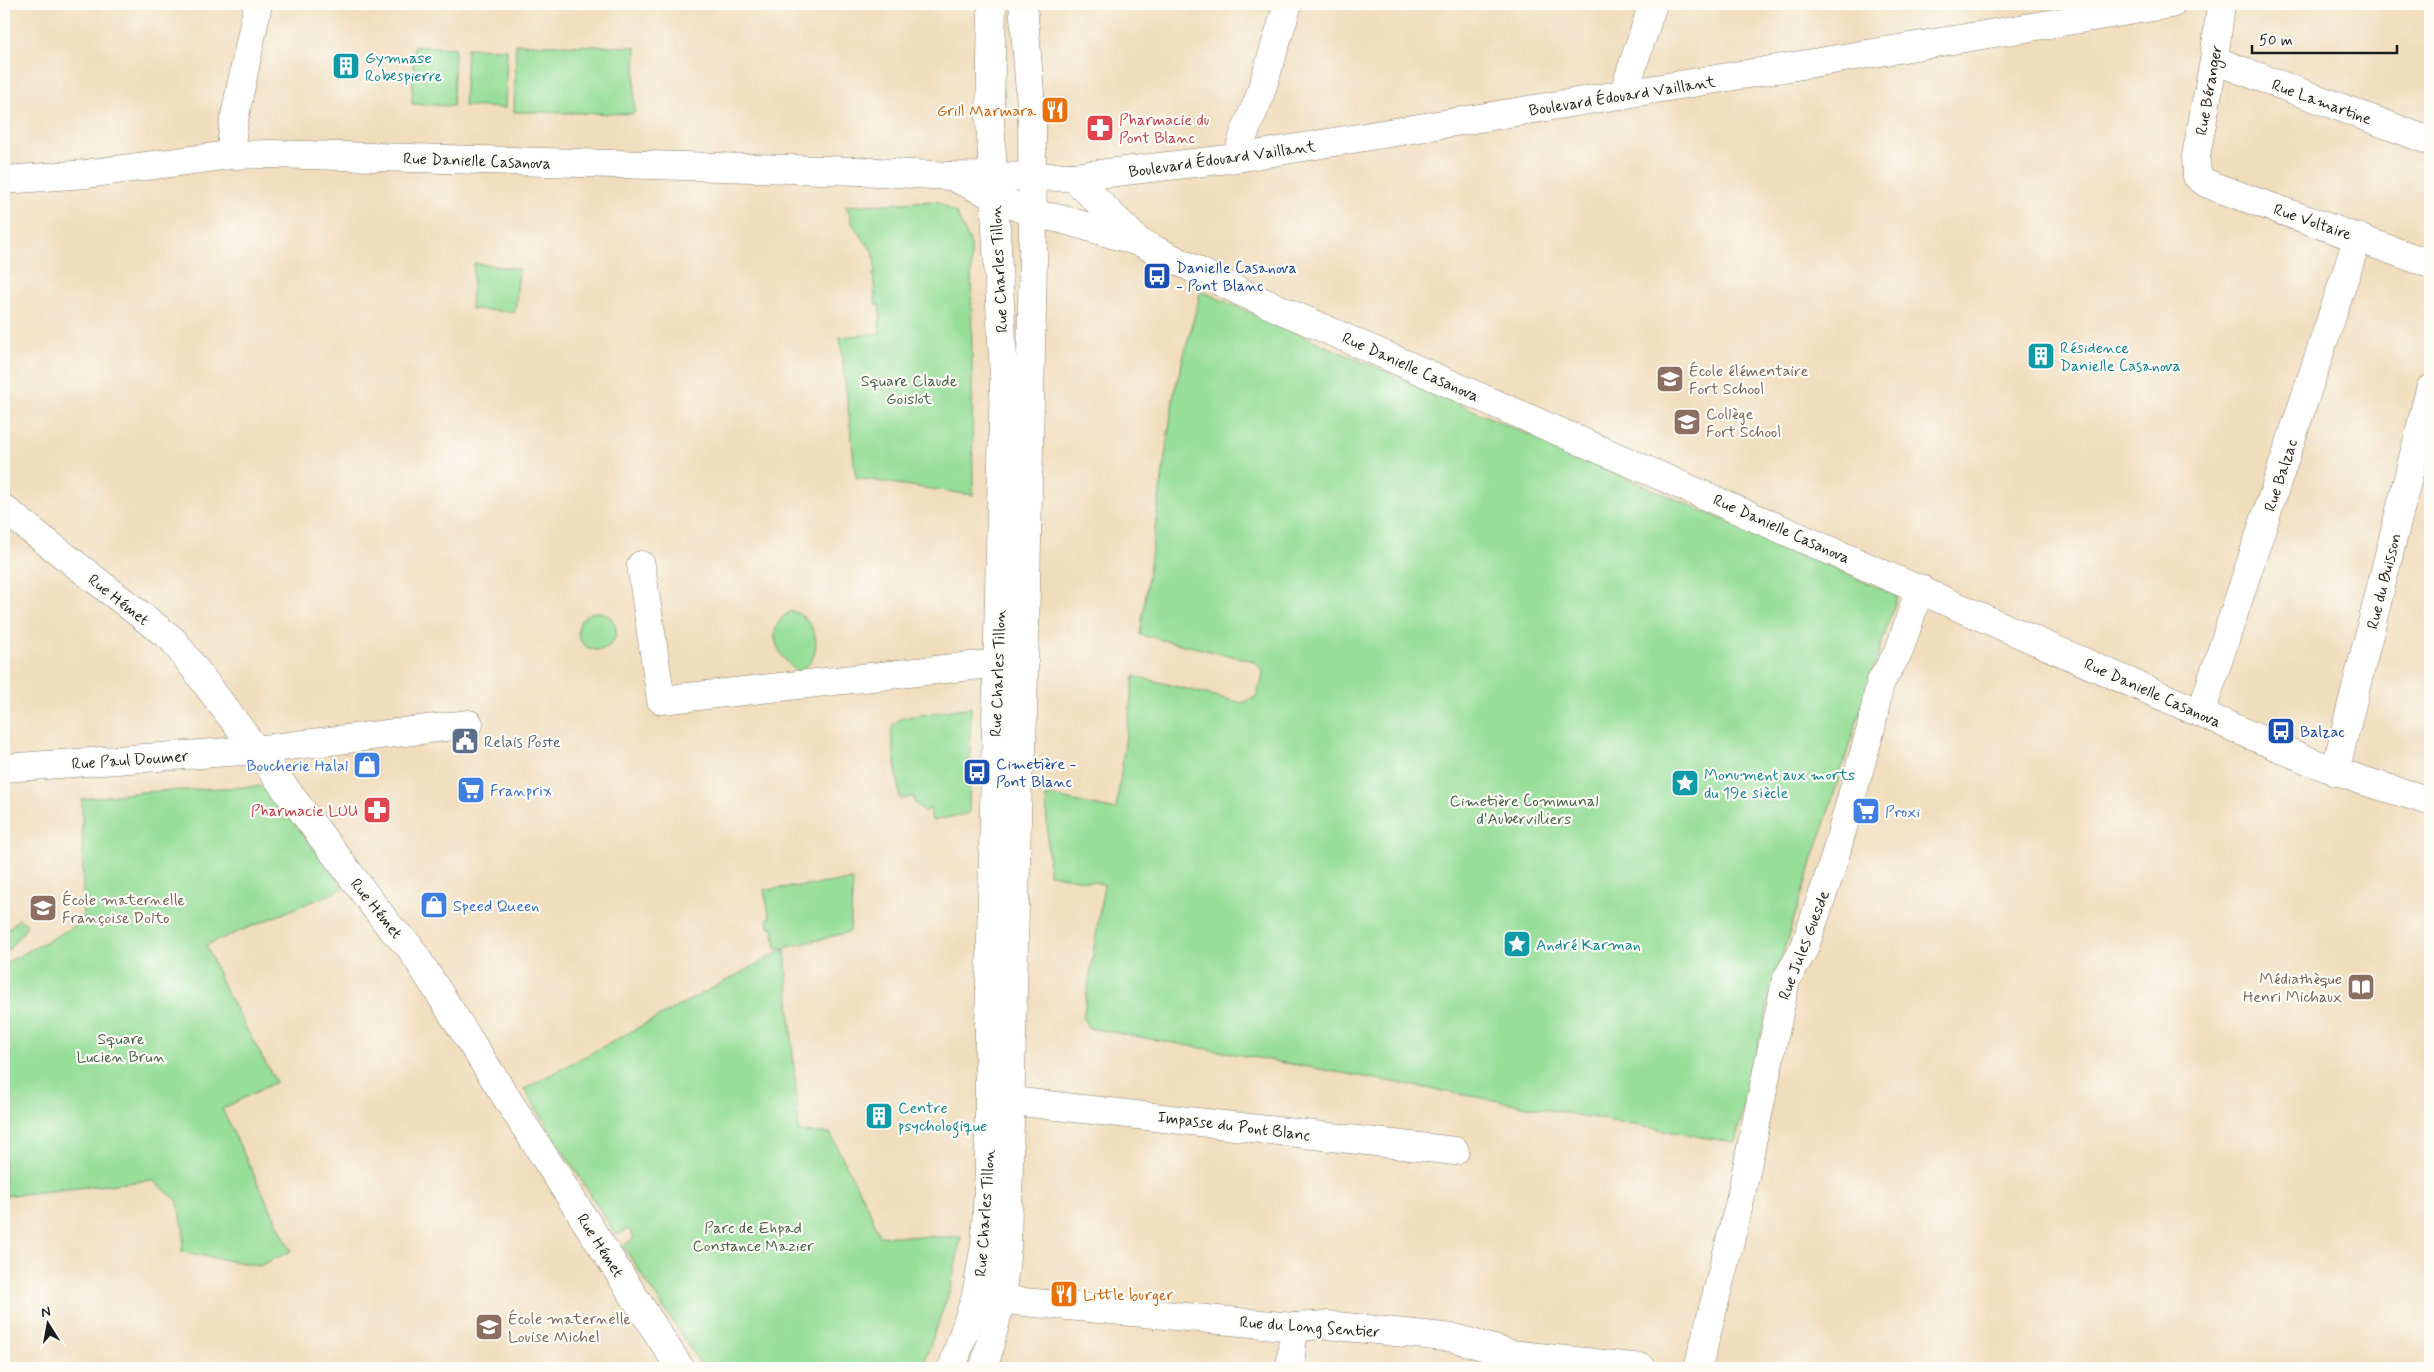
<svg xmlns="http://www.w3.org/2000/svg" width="2434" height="1372" font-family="Mynerve,sans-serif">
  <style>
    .green { fill: #97de98; stroke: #5a7d5a }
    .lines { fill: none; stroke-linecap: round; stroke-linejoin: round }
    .minor-casing { stroke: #867c6c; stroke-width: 29 }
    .major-casing { stroke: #867c6c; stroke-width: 29 }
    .minor { stroke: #fff; stroke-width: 28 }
    .major { stroke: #fff; stroke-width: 28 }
    .labels { text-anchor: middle; stroke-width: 4.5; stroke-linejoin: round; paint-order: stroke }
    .culture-label { font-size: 16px; fill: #0d838f; stroke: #fdfcf7; text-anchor: start }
    .street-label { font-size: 16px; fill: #1c1c1c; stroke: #fdfcf7 }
    .food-label { font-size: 16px; fill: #c56008; stroke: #fdfcf7; text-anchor: end }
    .health-label { font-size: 16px; fill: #be3a42; stroke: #fdfcf7; text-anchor: start }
    .transit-label { font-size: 16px; fill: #164399; stroke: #fdfcf7; text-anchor: start }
    .education-label { font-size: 16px; fill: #785e54; stroke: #fdfcf7; text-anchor: start }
    .park-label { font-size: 16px; fill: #476047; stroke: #fdfcf7 }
    .service-label { font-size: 16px; fill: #4e5e75; stroke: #fdfcf7; text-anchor: start }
    .shop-label { font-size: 16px; fill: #366cbe; stroke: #fdfcf7; text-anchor: start }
  </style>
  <rect width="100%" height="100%" fill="#fdfcf7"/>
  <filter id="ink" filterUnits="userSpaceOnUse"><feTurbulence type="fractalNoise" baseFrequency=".02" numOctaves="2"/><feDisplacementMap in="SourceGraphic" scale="10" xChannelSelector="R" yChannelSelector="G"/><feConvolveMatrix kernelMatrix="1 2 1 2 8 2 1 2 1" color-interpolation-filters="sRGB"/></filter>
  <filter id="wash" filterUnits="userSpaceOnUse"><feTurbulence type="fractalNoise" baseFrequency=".0096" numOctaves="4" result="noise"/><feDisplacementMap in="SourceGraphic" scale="20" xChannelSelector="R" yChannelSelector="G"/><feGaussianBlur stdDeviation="1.12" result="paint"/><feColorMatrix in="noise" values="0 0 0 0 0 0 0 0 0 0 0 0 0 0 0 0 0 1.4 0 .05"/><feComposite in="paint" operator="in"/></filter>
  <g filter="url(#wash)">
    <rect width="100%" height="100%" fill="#f0ddbc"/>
    <g class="green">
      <polygon points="516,44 636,47 634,114 514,112"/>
      <polygon points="414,46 455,48 453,106 412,104"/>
      <polygon points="467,48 507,49 505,108 464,106"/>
      <polygon points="937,201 956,213 971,244 973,495 856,478 840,337 880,333 879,322 881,321 879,305 876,305 873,274 876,273 873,252 851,222 851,215 845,206"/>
      <polygon points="474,263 519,269 515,312 471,309"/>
      <polygon points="1201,291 1897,596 1774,981 1735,1143 1089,1028 1083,1019 1104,884 1049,874 1046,795 1116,810 1134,676 1242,703 1256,697 1262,679 1263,671 1254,661 1140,635 1174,393"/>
      <path d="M 792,611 C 820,620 825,659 798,672 C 778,657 761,627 792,611 Z"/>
      <circle cx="597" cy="631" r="19"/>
      <polygon points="971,707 969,813 932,821 930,808 924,812 914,802 914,797 900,799 891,731 894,724 901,718"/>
      <polygon points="265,786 345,888 206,945 225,990 276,1082 222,1109 291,1251 260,1266 182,1252 184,1231 177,1200 152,1180 4,1196 4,964 83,922 82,799 142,792"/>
      <polygon points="853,880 850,932 776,950 773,927 769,927 767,919 770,918 764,890"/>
      <polygon points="19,919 26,924 26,928 4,955 4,925 9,928"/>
      <polygon points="785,949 799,1132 830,1133 871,1214 879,1236 961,1237 951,1287 922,1368 703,1368 623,1246 634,1238 629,1229 616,1235 524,1089"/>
    </g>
  </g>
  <g filter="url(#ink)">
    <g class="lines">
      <defs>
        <g id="minor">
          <polyline points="2221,4 2214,60 2196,156 2197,176 2206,183 2218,188 2430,264"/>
          <polyline points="2214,60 2430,141"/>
          <polyline points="1623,95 1653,4"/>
          <polyline points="230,155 234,120 258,4"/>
          <polyline points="1237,158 1244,134 1259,98 1288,4"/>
          <polyline points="1073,177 1237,158 2171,4"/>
          <polyline points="4,509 173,640 390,927 409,946 680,1368"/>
          <polyline points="641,565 661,700 999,663"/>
          <polyline points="2201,713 2358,237"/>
          <polyline points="4,768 256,750 469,724"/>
          <polyline points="2335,772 2430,389"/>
          <polyline points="1012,1101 1455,1151"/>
          <polyline points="983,1297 1024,1302 1294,1327 1327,1325 1454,1338 1511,1354 1642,1368"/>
          <polyline points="952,1368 976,1296 985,1244 989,1168 989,1025 1004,377 990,120 992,4"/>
          <polyline points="984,1368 1001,1300 1007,1247 1018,778 1022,751 1025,634 1033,260 1032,118 1023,4"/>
          <polyline points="1290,1368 1294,1327"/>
          <polyline points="1698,1368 1739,1205 1786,980 1804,949 1831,870 1871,728 1880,683 1899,651 1920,588"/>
        </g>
        <g id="major">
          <polyline points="951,176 1033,214 1061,219 1139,242 1241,292 2314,763 2364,781 2430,801"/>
          <polyline points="4,180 86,174 230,155 271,154 859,171 951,176 1073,177 1136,239"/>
        </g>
      </defs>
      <use href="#minor" class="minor-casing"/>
      <use href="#major" class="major-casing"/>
      <use href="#minor" class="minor"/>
      <use href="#major" class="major"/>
    </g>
  </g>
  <defs>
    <symbol id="building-square" viewBox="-11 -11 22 22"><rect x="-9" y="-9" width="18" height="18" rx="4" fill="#0f9aa8" stroke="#fdfcf7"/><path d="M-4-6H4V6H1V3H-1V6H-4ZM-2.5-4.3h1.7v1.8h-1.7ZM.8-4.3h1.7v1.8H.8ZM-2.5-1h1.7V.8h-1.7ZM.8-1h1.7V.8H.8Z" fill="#fff"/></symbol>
    <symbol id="restaurant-square" viewBox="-11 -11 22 22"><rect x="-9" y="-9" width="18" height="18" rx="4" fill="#e8710a" stroke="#fdfcf7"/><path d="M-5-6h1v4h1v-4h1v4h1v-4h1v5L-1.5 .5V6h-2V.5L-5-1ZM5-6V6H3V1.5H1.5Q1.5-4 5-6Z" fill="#fff"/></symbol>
    <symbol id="pharmacy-square" viewBox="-11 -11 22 22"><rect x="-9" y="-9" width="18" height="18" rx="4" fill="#e0444e" stroke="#fdfcf7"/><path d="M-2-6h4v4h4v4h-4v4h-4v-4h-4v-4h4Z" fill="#fff"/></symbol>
    <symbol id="bus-square" viewBox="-11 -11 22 22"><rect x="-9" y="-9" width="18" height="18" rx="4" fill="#1a4fb4" stroke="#fdfcf7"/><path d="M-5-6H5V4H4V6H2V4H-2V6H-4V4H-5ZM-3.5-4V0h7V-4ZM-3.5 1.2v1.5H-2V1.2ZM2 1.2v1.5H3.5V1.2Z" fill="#fff"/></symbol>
    <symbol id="school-square" viewBox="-11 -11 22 22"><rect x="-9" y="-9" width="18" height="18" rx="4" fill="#8d6e63" stroke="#fdfcf7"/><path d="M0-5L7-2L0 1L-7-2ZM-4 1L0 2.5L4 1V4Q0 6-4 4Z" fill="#fff"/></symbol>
    <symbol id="civic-square" viewBox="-11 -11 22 22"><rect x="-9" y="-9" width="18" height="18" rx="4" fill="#5c6f8a" stroke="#fdfcf7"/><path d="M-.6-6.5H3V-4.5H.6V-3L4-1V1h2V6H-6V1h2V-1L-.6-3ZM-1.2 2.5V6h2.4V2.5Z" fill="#fff"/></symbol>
    <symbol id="shop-square" viewBox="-11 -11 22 22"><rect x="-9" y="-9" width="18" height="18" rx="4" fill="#3f7fe0" stroke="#fdfcf7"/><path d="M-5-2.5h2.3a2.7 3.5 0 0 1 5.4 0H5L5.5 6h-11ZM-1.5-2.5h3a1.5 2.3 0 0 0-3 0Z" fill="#fff"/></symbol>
    <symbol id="sight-square" viewBox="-11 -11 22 22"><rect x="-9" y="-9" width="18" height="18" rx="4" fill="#0f9aa8" stroke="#fdfcf7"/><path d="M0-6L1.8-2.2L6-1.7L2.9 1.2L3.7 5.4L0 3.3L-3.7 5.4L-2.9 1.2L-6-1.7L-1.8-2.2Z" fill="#fff"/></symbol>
    <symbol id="supermarket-square" viewBox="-11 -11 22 22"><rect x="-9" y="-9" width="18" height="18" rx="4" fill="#3f7fe0" stroke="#fdfcf7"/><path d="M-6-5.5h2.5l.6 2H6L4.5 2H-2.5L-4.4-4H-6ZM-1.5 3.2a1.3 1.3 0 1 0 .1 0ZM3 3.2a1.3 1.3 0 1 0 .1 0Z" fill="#fff"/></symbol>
    <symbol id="library-square" viewBox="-11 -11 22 22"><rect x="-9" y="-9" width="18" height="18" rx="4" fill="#8d6e63" stroke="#fdfcf7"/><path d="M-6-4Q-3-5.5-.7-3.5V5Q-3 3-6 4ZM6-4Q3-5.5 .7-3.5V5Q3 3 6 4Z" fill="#fff"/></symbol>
  </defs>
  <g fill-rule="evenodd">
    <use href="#building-square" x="330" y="50" width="32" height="32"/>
    <use href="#restaurant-square" x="1039" y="94" width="32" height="32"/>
    <use href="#pharmacy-square" x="1084" y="112" width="32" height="32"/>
    <use href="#bus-square" x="1141" y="260" width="32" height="32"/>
    <use href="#building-square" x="2025" y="340" width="32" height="32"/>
    <use href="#school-square" x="1654" y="363" width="32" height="32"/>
    <use href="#school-square" x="1671" y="406" width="32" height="32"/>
    <use href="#bus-square" x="2265" y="715" width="32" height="32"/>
    <use href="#civic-square" x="449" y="725" width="32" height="32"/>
    <use href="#shop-square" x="351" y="749" width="32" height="32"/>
    <use href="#bus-square" x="961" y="756" width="32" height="32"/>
    <use href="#sight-square" x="1669" y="767" width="32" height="32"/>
    <use href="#supermarket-square" x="455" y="774" width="32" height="32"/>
    <use href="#pharmacy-square" x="361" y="794" width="32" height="32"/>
    <use href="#supermarket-square" x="1850" y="795" width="32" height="32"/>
    <use href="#shop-square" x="418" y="889" width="32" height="32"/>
    <use href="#school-square" x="27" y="892" width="32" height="32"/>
    <use href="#sight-square" x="1501" y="928" width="32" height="32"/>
    <use href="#library-square" x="2345" y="971" width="32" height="32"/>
    <use href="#building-square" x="863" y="1100" width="32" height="32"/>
    <use href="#restaurant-square" x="1048" y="1278" width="32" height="32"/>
    <use href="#school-square" x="473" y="1311" width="32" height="32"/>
  </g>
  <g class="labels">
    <g class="culture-label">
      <text x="365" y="63">Gymnase<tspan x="365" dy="18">Robespierre</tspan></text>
      <text x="2060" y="353">Résidence<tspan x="2060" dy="18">Danielle Casanova</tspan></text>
      <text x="1704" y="780">Monument aux morts<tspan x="1704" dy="18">du 19e siècle</tspan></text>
      <text x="1536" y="950">André Karman</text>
      <text x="898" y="1113">Centre<tspan x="898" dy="18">psychologique</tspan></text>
    </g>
    <g class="street-label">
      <text transform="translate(2208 90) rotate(-80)" y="6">Rue Béranger</text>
      <text transform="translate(1622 95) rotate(-9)" y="6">Boulevard Édouard Vaillant</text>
      <text transform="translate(2322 101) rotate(20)" y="6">Rue Lamartine</text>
      <text transform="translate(1222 158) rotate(-8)" y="6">Boulevard Édouard Vaillant</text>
      <text transform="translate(477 160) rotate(2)" y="6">Rue Danielle Casanova</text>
      <text transform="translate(2313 221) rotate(19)" y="6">Rue Voltaire</text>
      <text transform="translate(998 269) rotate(-93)" y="6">Rue Charles Tillon</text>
      <text transform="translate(1411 366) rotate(24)" y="6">Rue Danielle Casanova</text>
      <text transform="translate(2280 475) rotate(-72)" y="6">Rue Balzac</text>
      <text transform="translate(1782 528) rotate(24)" y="6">Rue Danielle Casanova</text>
      <text transform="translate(2383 581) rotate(-76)" y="6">Rue du Buisson</text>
      <text transform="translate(119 599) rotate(38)" y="6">Rue Hémet</text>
      <text transform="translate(997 673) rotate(-88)" y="6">Rue Charles Tillon</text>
      <text transform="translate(2153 692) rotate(24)" y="6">Rue Danielle Casanova</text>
      <text transform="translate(130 759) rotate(-4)" y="6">Rue Paul Doumer</text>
      <text transform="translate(377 908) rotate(51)" y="6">Rue Hémet</text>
      <text transform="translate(1803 945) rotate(-69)" y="6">Rue Jules Guesde</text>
      <text transform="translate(1234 1125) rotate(7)" y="6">Impasse du Pont Blanc</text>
      <text transform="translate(984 1213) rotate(-86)" y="6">Rue Charles Tillon</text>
      <text transform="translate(601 1245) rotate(57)" y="6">Rue Hémet</text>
      <text transform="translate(1310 1326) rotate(4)" y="6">Rue du Long Sentier</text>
    </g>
    <g class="food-label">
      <text x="1036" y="116">Grill Marmara</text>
      <text x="1083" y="1300" text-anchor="start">Little burger</text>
    </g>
    <g class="health-label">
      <text x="1119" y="125">Pharmacie du<tspan x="1119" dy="18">Pont Blanc</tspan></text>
      <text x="358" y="816" text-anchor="end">Pharmacie LUU</text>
    </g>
    <g class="transit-label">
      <text x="1176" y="273">Danielle Casanova<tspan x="1176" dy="18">- Pont Blanc</tspan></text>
      <text x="2300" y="737">Balzac</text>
      <text x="996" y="769">Cimetière -<tspan x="996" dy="18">Pont Blanc</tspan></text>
    </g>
    <g class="education-label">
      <text x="1689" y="376">École élémentaire<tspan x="1689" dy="18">Fort School</tspan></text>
      <text x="1706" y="419">Collège<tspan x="1706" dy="18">Fort School</tspan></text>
      <text x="62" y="905">École maternelle<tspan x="62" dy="18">Françoise Dolto</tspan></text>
      <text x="2342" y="984" text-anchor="end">Médiathèque<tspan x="2342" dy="18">Henri Michaux</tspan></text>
      <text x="508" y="1324">École maternelle<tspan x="508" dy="18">Louise Michel</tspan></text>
    </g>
    <g class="park-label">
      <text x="909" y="386">Square Claude<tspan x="909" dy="18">Goislot</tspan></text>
      <text x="1524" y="806">Cimetière Communal<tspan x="1524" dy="18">d'Aubervilliers</tspan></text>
      <text x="121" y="1044">Square<tspan x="121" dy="18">Lucien Brun</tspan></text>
      <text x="753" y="1233">Parc de Ehpad<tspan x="753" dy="18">Constance Mazier</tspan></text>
    </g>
    <g class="service-label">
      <text x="484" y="747">Relais Poste</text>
    </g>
    <g class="shop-label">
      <text x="348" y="771" text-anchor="end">Boucherie Halal</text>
      <text x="490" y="796">Franprix</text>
      <text x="1885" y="817">Proxi</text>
      <text x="453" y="911">Speed Queen</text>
    </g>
  </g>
  <rect width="2434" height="1372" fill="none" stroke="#fdfcf7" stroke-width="20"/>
  <g transform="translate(48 1324) rotate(349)" stroke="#fdfcf7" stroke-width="4" paint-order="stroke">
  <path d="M0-4L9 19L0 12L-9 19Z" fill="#1c1c1c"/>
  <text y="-8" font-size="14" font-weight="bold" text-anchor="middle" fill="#1c1c1c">N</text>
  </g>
  <path d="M2252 45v8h145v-8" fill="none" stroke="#1c1c1c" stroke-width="2.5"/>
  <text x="2259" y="45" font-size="15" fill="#1c1c1c" stroke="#fdfcf7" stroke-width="4" paint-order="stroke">50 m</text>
</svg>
